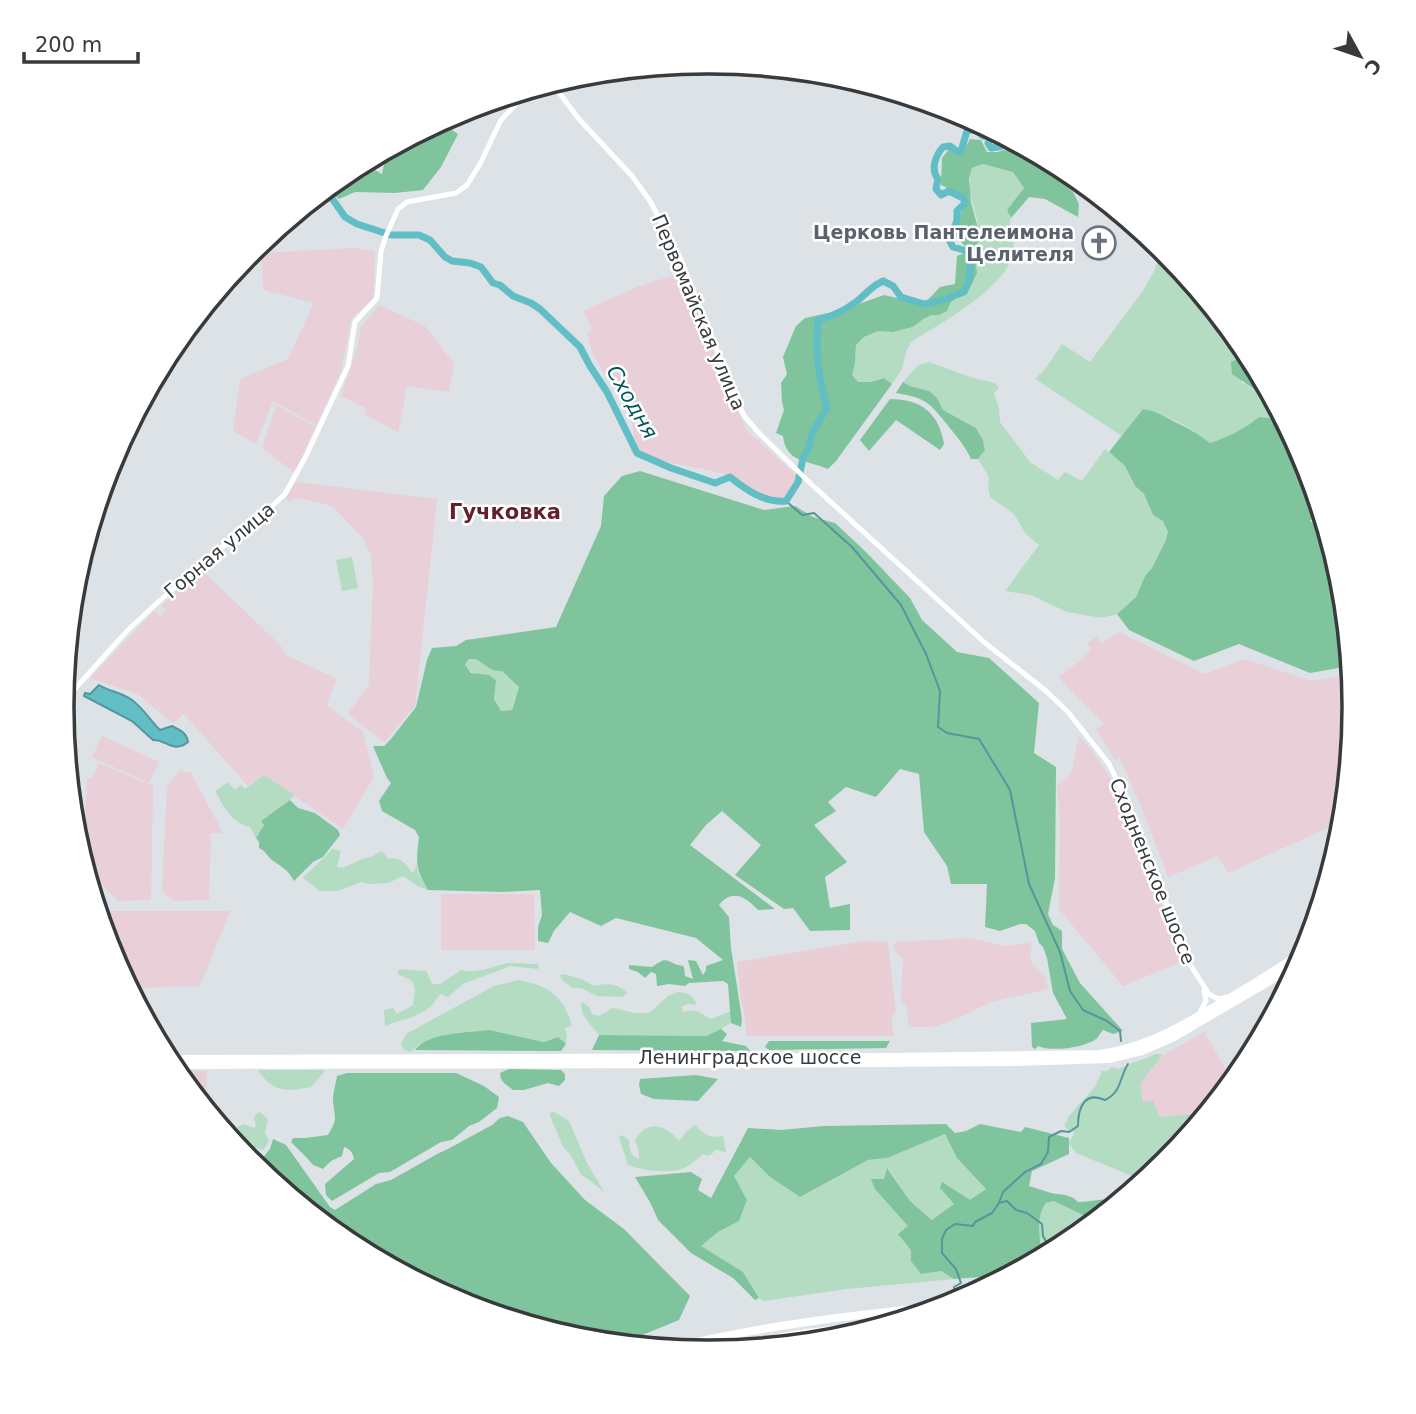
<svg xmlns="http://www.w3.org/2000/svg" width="1416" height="1414" font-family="'DejaVu Sans',sans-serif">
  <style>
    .commercial { fill: #e9cfd5 }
    .industrial { fill: #e8cfd8 }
    .green { fill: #b4dcc3 }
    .forest { fill: #80c49d; fill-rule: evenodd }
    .water { fill: #62bec5; stroke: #55969c; stroke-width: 2 }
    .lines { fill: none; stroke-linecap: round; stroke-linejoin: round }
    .stream { stroke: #55969c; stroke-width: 2 }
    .river { stroke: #62bec5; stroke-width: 7 }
    .secondary { stroke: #fff; stroke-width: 5 }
    .highway { stroke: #fff; stroke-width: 8 }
    .labels { text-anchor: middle; stroke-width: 5; stroke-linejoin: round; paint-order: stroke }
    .worship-label { font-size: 19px; font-weight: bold; fill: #5b616d; stroke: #fff; text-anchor: end }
    .street-label { font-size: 19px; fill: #383a3c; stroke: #fff }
    .water-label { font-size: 21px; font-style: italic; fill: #00565b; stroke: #fff }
    .neighbourhood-label { font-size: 21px; font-weight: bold; fill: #641f2d; stroke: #fff }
    .rim { fill: none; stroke: #383a3c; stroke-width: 3.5 }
  </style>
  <rect width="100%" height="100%" fill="#dce2e6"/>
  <g class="commercial">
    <polygon points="863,941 888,942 896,1012 891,1019 894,1036 747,1036 743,1005 741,1002 737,962"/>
    <polygon points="175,1071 207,1071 205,1107"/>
  </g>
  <g class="industrial">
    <polygon points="355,248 375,252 373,299 351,319 341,372 316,425 273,401 256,444 233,431 240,379 288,359 314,303 263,290 262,253"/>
    <polygon points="681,273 746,430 803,481 793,497 784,506 722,473 663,461 641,460 630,451 634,435 631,417 617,390 606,378 591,349 587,333 592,329 584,311 637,287"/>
    <polygon points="379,305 425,326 454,364 449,392 407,386 398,432 366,415 365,408 341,396 359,342 360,328"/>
    <polygon points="276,405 315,427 295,473 262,448"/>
    <polygon points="296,482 437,499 415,706 384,742 348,714 369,685 373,585 371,555 362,537 332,506 299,498 288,502 286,498"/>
    <polygon points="201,569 281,646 286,655 337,679 326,705 363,732 374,777 343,829 264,775 248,786 184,714 173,723 137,694 90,678 153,612 155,612 160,616 166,610 162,605 180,588 182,590 188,584 189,581"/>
    <polygon points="1119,632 1205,674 1245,659 1312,681 1351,675 1354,707 1343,821 1228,873 1218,856 1168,877 1145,816 1120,758 1115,760 1096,729 1104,724 1065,685 1059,676 1084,658 1090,650 1087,643 1097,637 1101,644"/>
    <polygon points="102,736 159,762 149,783 92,757"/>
    <polygon points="1079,736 1093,752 1115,786 1184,961 1123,986 1059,909 1060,818 1057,786 1071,774"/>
    <polygon points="99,763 153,786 151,900 118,901 87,869 87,866 85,866 83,861 87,778 92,779"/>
    <polygon points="179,771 191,773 223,833 211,833 209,900 174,901 162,891 167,787"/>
    <polygon points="441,894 534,894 535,950 441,950"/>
    <polygon points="98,911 230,911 200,986 129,988 111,954"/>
    <polygon points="969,938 1004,946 1032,943 1030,956 1032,963 1044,975 1048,989 991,1002 963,1016 934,1027 909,1027 907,1007 901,1001 903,958 895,952 894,944 896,942"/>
    <polygon points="1204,1032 1233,1081 1206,1113 1159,1117 1143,1102 1140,1086 1141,1082 1162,1056"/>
  </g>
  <g class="green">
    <path d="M 982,164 L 1013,171 L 1024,188 L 1007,210 L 1011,218 C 1006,230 1017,243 1013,255 C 1003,290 941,323 911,342 L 906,352 L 902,369 L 892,384 L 884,378 L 871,382 L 858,382 L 851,375 L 855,362 L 856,345 L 864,337 L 878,331 L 893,332 L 913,327 L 922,320 L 931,315 L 939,315 L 947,311 L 951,302 L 958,298 L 976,273 C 975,266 973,257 975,251 C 976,245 978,240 978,234 C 979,209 964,196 972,168 Z"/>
    <path d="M 1161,248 L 1245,349 L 1255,368 L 1242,357 L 1241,382 L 1261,394 L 1277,410 L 1270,418 L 1259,417 C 1243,430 1230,436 1210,443 C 1190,427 1168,415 1143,409 L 1122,436 L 1035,379 L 1046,368 L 1062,344 L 1090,362 L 1142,292 L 1155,270 Z"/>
    <polygon points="929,362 973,378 995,383 999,387 994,394 999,408 1000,422 1030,462 1058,480 1065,472 1082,481 1105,449 1125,466 1135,486 1144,494 1153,515 1163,521 1168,532 1165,542 1152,568 1145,576 1136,597 1117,614 1102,618 1067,612 1031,595 1005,591 1039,545 1026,534 1014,514 990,497 988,487 989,477 978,459 985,450 983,440 976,428 943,410 937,398 929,391 910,386 903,382 918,365"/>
    <polygon points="352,557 358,588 342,591 336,560"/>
    <path d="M 470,659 L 476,659 C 485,665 490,672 502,671 L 519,687 L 513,704 L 512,710 L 501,711 L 497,706 L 483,674 C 474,675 471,672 465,666 Z"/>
    <path d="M 264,775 L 294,795 L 290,800 L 261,821 L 264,825 L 256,838 L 250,827 C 230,822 225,808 215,791 L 228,782 L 235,790 L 241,785 L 245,789 Z"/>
    <path d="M 332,849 L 341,851 L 337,867 L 343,868 L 362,859 L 371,857 L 382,851 L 388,859 C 399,856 406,863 411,872 L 415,871 L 416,864 L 419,874 L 428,890 L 418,886 L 403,876 L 388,883 L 368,884 L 361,882 L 338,891 L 320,891 L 303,878 C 312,868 323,860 332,849 Z"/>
    <path d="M 507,963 L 537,964 L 539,966 L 538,969 L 510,966 L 463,984 L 448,997 L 441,994 C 436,998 434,1004 430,1007 C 417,1018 399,1020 385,1026 L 384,1010 L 393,1008 L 397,1014 L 413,1005 C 415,988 419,981 399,975 L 397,971 C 407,967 415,973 426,970 L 432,984 L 440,984 L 461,970 C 478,974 491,967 507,963 Z"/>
    <path d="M 565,974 C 575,978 585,979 594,986 C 606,983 619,983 627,993 L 622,997 L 597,996 L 581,988 L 573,988 L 563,981 L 559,975 Z"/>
    <path d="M 519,980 C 549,986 564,996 572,1026 L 565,1028 L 567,1035 L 566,1044 L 558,1037 L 544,1042 L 489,1030 L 419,1044 L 411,1052 C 406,1051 403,1050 401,1044 L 406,1034 L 494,986 Z"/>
    <path d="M 678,992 C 688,993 693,995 697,1005 L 688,1004 L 681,1007 L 683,1012 C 698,1008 699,1013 711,1019 L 731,1011 L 731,1023 L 721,1029 L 706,1036 L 599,1035 C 592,1025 578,1015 582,1002 L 589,1007 L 592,1014 L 599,1016 L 613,1008 L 635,1013 L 649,1013 L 668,996 Z"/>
    <polygon points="1156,1054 1162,1054 1162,1056 1141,1082 1140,1087 1143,1102 1153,1101 1159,1117 1206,1113 1164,1164 1144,1181 1076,1153 1069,1143 1075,1132 1069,1132 1064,1124 1067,1122 1068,1117 1095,1087 1102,1071 1107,1071 1112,1067 1118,1069"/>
    <path d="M 258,1070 L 324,1070 L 325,1071 L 311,1087 C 285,1092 272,1092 258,1070 Z"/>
    <polygon points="260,1112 268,1119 265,1133 269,1141 263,1150 255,1148 252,1143 245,1138 237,1127 243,1124 254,1128 256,1126 254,1117 257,1113"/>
    <polygon points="554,1112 569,1121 587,1163 604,1192 613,1200 591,1181 581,1175 571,1155 563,1147 549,1113"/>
    <path d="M 695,1125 C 704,1134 709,1139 723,1136 L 726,1152 L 715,1150 L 712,1154 L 707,1156 L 703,1154 C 697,1159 691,1165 684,1168 C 674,1174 637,1171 627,1164 C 626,1154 621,1147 619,1137 L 622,1135 L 629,1140 C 629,1148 630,1156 639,1159 L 639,1151 L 635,1141 C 646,1119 665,1124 679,1141 L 686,1132 Z"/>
    <polygon points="945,1134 957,1158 986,1189 970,1201 941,1189 954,1204 933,1220 910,1201 888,1168 884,1179 876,1189 909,1226 941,1271 954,1279 847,1289 764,1301 759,1298 743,1272 700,1246 718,1232 739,1221 747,1200 733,1176 750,1157 770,1177 800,1197 868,1160 887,1158"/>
    <path d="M 1054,1201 L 1091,1219 L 1096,1220 L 1066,1244 L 1042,1257 C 1040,1240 1035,1217 1046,1203 Z"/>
  </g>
  <g class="forest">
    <polygon points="440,122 458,134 441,167 423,190 395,193 355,192 339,199 329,192 324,191 350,170 362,163 382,174 387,150"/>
    <path d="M 970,139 L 981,140 L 987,152 L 997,152 L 1021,145 L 1053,163 L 1049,168 L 1073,192 L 1079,204 L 1078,217 L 1045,199 L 1029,197 L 1011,218 L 1007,210 L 1024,188 L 1013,172 L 983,164 L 972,168 L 969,179 L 971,202 L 979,232 L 977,246 L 974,253 L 977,273 L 970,288 L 951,302 L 947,311 L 939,315 L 931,315 L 922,320 L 913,327 L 893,332 L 878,331 L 864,337 L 856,345 L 855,362 L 852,375 L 858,382 L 871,382 L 884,378 L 892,384 L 836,461 L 828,469 C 807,460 786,463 783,436 L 776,433 L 784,410 L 782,402 L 781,383 L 787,374 L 783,357 L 796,326 L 805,318 L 842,310 L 884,295 L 924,304 L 940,287 L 955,284 L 957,256 L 970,251 L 954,235 C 958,228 958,225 959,218 C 962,208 966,208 964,196 L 941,185 L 942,158 L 949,149 L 962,154 Z"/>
    <path d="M 1242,357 L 1255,368 L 1305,460 L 1319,509 L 1310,521 L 1327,533 L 1341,581 L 1350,666 L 1310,673 L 1239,644 L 1194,661 L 1129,630 L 1117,614 L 1136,597 L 1145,576 L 1152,568 L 1165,542 L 1168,532 L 1163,521 L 1153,515 L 1144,494 L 1135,486 L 1125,466 L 1109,452 L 1143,409 C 1156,411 1164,416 1175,422 C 1190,429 1197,433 1210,443 C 1230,436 1243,430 1259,417 L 1270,418 L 1277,409 L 1261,394 L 1232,374 L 1231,362 Z"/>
    <path d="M 903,382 L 910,386 L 929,391 L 937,398 L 943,410 L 976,428 L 983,440 L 985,450 L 978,459 L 971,459 C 965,446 958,438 949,427 C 930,403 927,398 896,393 Z"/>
    <path d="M 890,399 C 921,399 939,413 944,444 L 940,450 L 896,420 L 869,451 L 860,440 Z"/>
    <path d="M 640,471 L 764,510 L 795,506 L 813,517 L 835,523 L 866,552 L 910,598 L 922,620 L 957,652 L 989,658 L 1039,703 L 1034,753 L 1056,767 L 1055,878 L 1048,914 L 1053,925 L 1062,931 L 1062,949 L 1080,983 L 1123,1031 L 1113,1034 L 1103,1030 C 1101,1032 1098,1038 1096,1039 C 1084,1048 1051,1052 1038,1046 L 1035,1049 L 1032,1047 L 1031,1023 L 1067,1019 L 1053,993 L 1047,958 L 1043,947 L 1039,943 L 1035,931 L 1026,924 L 1020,924 L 1000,931 L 985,927 L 987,884 L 951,884 L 947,866 L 924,832 L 919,774 L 900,769 L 876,797 L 846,787 L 828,802 L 836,811 L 814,825 L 847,862 L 825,877 L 830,908 L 850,904 L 850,930 L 810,931 L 793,908 L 784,909 L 735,875 L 761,845 L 722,811 L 706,825 L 690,845 L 775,909 L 758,910 C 745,896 732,889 719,905 L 729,917 L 731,948 L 742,1019 L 741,1027 L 731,1023 L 728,984 L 723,981 L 689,983 L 685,986 L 669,984 L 657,986 L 656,974 L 651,972 L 645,978 L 638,972 L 629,969 L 629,965 L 652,967 C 670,954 665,963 683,966 L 684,967 L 685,976 L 693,979 L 688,960 L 696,961 L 703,975 L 706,970 L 706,966 L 723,960 L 696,938 L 616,918 L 601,926 L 570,912 L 554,931 L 548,943 L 538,941 L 538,927 L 542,915 L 540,890 L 503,892 L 428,890 C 415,867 416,863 419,837 L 415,830 L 382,811 L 379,801 L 391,783 L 387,778 L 373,746 L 384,746 L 391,739 L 416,707 L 427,660 L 432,648 L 456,646 L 466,640 L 556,627 L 601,526 L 604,496 L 622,476 ZM 469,659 L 476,659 C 486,665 490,672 502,671 L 519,687 L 512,710 L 501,711 L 494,699 L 496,680 L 489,675 L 471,673 L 465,665 Z"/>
    <path d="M 290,800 L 298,808 L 315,813 L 338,830 L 340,835 L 323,857 L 313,862 L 294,881 C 292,878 290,874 287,871 C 283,867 277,864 272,860 C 267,856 266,851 259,848 L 259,842 L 256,838 L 264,825 L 261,821 Z"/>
    <polygon points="721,1029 727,1034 722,1041 746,1046 750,1051 592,1050 599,1035 706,1036"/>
    <path d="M 489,1030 L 544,1042 L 558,1037 L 566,1044 L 561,1051 L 415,1050 C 428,1032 468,1033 489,1030 Z"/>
    <polygon points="769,1041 890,1041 886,1048 769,1050 765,1047"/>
    <polygon points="509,1069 561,1070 565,1074 565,1080 559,1086 548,1083 524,1090 513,1090 504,1083 501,1079 500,1073"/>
    <path d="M 347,1073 L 456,1073 L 484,1086 L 499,1097 L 497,1108 L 479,1122 L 469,1126 L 452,1140 L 441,1142 L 390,1172 L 379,1173 L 332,1201 L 326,1195 L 325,1184 L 354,1159 C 353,1153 350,1149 344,1147 L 342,1156 L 331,1161 L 323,1169 L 313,1165 L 306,1157 L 291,1142 L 293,1138 L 305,1138 L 328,1135 C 339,1117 334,1118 333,1100 C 333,1092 336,1083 337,1076 Z"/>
    <polygon points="696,1075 718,1079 698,1101 654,1099 641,1094 639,1085 640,1079"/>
    <polygon points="508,1116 523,1122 551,1163 585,1200 624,1229 690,1296 679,1320 640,1336 612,1343 582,1340 461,1303 349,1244 280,1187 261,1160 270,1149 273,1139 286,1145 330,1207 335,1210 376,1184 391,1180 439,1153 446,1150 492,1125 500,1118"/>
    <path d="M 946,1124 L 955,1133 L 966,1131 L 980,1124 L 1021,1132 L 1025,1127 L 1069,1138 L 1069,1154 L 1032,1171 L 1029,1186 C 1036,1188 1044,1191 1051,1193 C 1061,1195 1071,1194 1078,1202 C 1092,1202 1108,1197 1120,1200 L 1096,1220 L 1091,1219 L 1054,1201 L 1046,1203 C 1035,1217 1040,1240 1042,1257 L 1008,1275 L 954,1279 L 941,1271 L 921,1274 L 911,1261 L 911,1250 L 898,1234 L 908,1226 L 875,1189 L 871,1179 L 884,1179 L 887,1168 L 910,1201 L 932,1220 L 954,1204 L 940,1188 L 942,1182 L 970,1200 L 986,1189 L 957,1158 L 945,1134 L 887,1158 L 868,1160 L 800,1197 L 770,1177 L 750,1157 L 734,1176 L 747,1200 L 739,1221 L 718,1232 L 701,1246 L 743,1272 L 759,1298 L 755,1300 L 733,1278 L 691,1253 L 658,1220 L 651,1204 L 635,1177 L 691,1172 L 702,1179 L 698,1190 L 711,1198 L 748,1128 L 781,1130 L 824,1126 Z"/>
  </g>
  <path class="water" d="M 99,685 C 109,691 122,693 132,700 C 143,708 150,720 160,730 L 172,726 C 180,730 187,733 188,742 C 173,754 166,739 153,740 L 132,721 L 84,696 L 85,693 L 90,694 Z"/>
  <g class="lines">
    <g class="stream">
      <polyline points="786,501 802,515 814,513 852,547 901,605 926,654 940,691 938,727 947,733 979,739 1010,790 1029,884 1060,952 1070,991 1083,1010 1107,1021 1120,1031 1121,1041"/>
      <polyline points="999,1203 1007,1201 1016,1210 1027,1213 1042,1224 1043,1236 1049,1246 1051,1252"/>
      <path d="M 955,1294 L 954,1287 L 961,1283 L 956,1269 L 942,1253 L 942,1239 L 946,1230 L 955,1224 L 973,1226 L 975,1222 L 992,1213 L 999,1203 L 1003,1192 L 1025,1172 L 1041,1164 L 1048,1152 L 1049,1137 L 1061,1131 L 1069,1132 L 1078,1126 C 1078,1107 1085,1091 1105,1100 C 1122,1092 1119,1078 1128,1064"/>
    </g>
    <path class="river" d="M 319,195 L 325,194 L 331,197 L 345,217 L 357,224 L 391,235 L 419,235 L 430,240 L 445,257 L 452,261 L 470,263 L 481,267 L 493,283 L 500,285 L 513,296 L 531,303 L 540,309 L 580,347 L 590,366 L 607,392 L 637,453 L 671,468 L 715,483 L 730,477 C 746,490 765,503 786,501 L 798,482 L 803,458 L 808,450 L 812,433 L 827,408 C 818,375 815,354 818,320 C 834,316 852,307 864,295 C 872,288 872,286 883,281 L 893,286 L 901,297 L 924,304 L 940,301 L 964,292 C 971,278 973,266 967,251 L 953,247 L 948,238 C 954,225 958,227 957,211 L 965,203 L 963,198 L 949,191 L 941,195 L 936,189 L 938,179 C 930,169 936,155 943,147 L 950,146 L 958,152 L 961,151 L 967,131 L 975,129 L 983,136 L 991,137 L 988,143 L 991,148 C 998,147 1005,147 1008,139"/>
    <g class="secondary">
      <polyline points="552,83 578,118 632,176 650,201 682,262 739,406 745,417 759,433 810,483 984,642 1046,691 1068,712 1109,764 1128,803 1189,963 1209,994 1218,999 1227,997"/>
      <polyline points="63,702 127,631 156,604 201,564 271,507 285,494 306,456 348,366 355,322 377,298 381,252 385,238 398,209 407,202 456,193 467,185 480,164 501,120 521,99 536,88"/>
      <polyline points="1199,1014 1206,1001 1204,991"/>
    </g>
    <g class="highway">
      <path d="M 167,1059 L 891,1057 L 1099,1054 C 1140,1049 1173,1031 1209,1010 C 1242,991 1274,971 1306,950"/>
      <polyline points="171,1065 715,1064 1014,1062 1109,1059 1142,1051 1174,1037 1299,964"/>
      <path d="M 667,1349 C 759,1326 852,1315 946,1306"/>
      <polyline points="700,1352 800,1334 895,1322"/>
    </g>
  </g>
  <defs>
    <symbol id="church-ring" viewBox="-11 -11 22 22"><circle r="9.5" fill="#fff" stroke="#6b7280" stroke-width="1.5"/><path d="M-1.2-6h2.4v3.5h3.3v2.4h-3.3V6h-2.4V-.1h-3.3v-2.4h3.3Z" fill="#6b7280"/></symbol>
  </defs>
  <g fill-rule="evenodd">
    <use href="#church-ring" x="1080" y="224" width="38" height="38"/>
  </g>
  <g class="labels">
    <g class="worship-label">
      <text x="1074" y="239">Церковь Пантелеимона<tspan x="1074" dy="22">Целителя</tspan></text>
    </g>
    <g class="street-label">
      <text transform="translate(699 312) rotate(67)" y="7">Первомайская улица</text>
      <text transform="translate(219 550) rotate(-40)" y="7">Горная улица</text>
      <text transform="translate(1153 871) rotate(68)" y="7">Сходненское шоссе</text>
      <text x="750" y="1064">Ленинградское шоссе</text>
    </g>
    <g class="water-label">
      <text transform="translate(632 402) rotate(60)" y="7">Сходня</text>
    </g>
    <g class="neighbourhood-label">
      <text x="505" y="519">Гучковка</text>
    </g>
  </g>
  <path d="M0 0H1416V1414H0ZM707 74H709A633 633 0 0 1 1342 707V707A633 633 0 0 1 709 1340H707A633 633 0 0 1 74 707V707A633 633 0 0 1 707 74Z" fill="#fff" fill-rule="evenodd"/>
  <path class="rim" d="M707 74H709A633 633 0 0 1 1342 707V707A633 633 0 0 1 709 1340H707A633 633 0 0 1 74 707V707A633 633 0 0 1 707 74Z"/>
  <g transform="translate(1360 56) rotate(130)" stroke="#ffffff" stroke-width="5" paint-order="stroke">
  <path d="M0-5L12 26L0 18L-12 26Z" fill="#383a3c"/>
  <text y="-10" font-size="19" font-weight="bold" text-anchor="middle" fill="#383a3c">С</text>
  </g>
  <path d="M24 52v10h114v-10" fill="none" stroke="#383a3c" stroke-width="3.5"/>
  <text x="35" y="52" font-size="21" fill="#383a3c" stroke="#ffffff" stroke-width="5" paint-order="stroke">200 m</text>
</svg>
